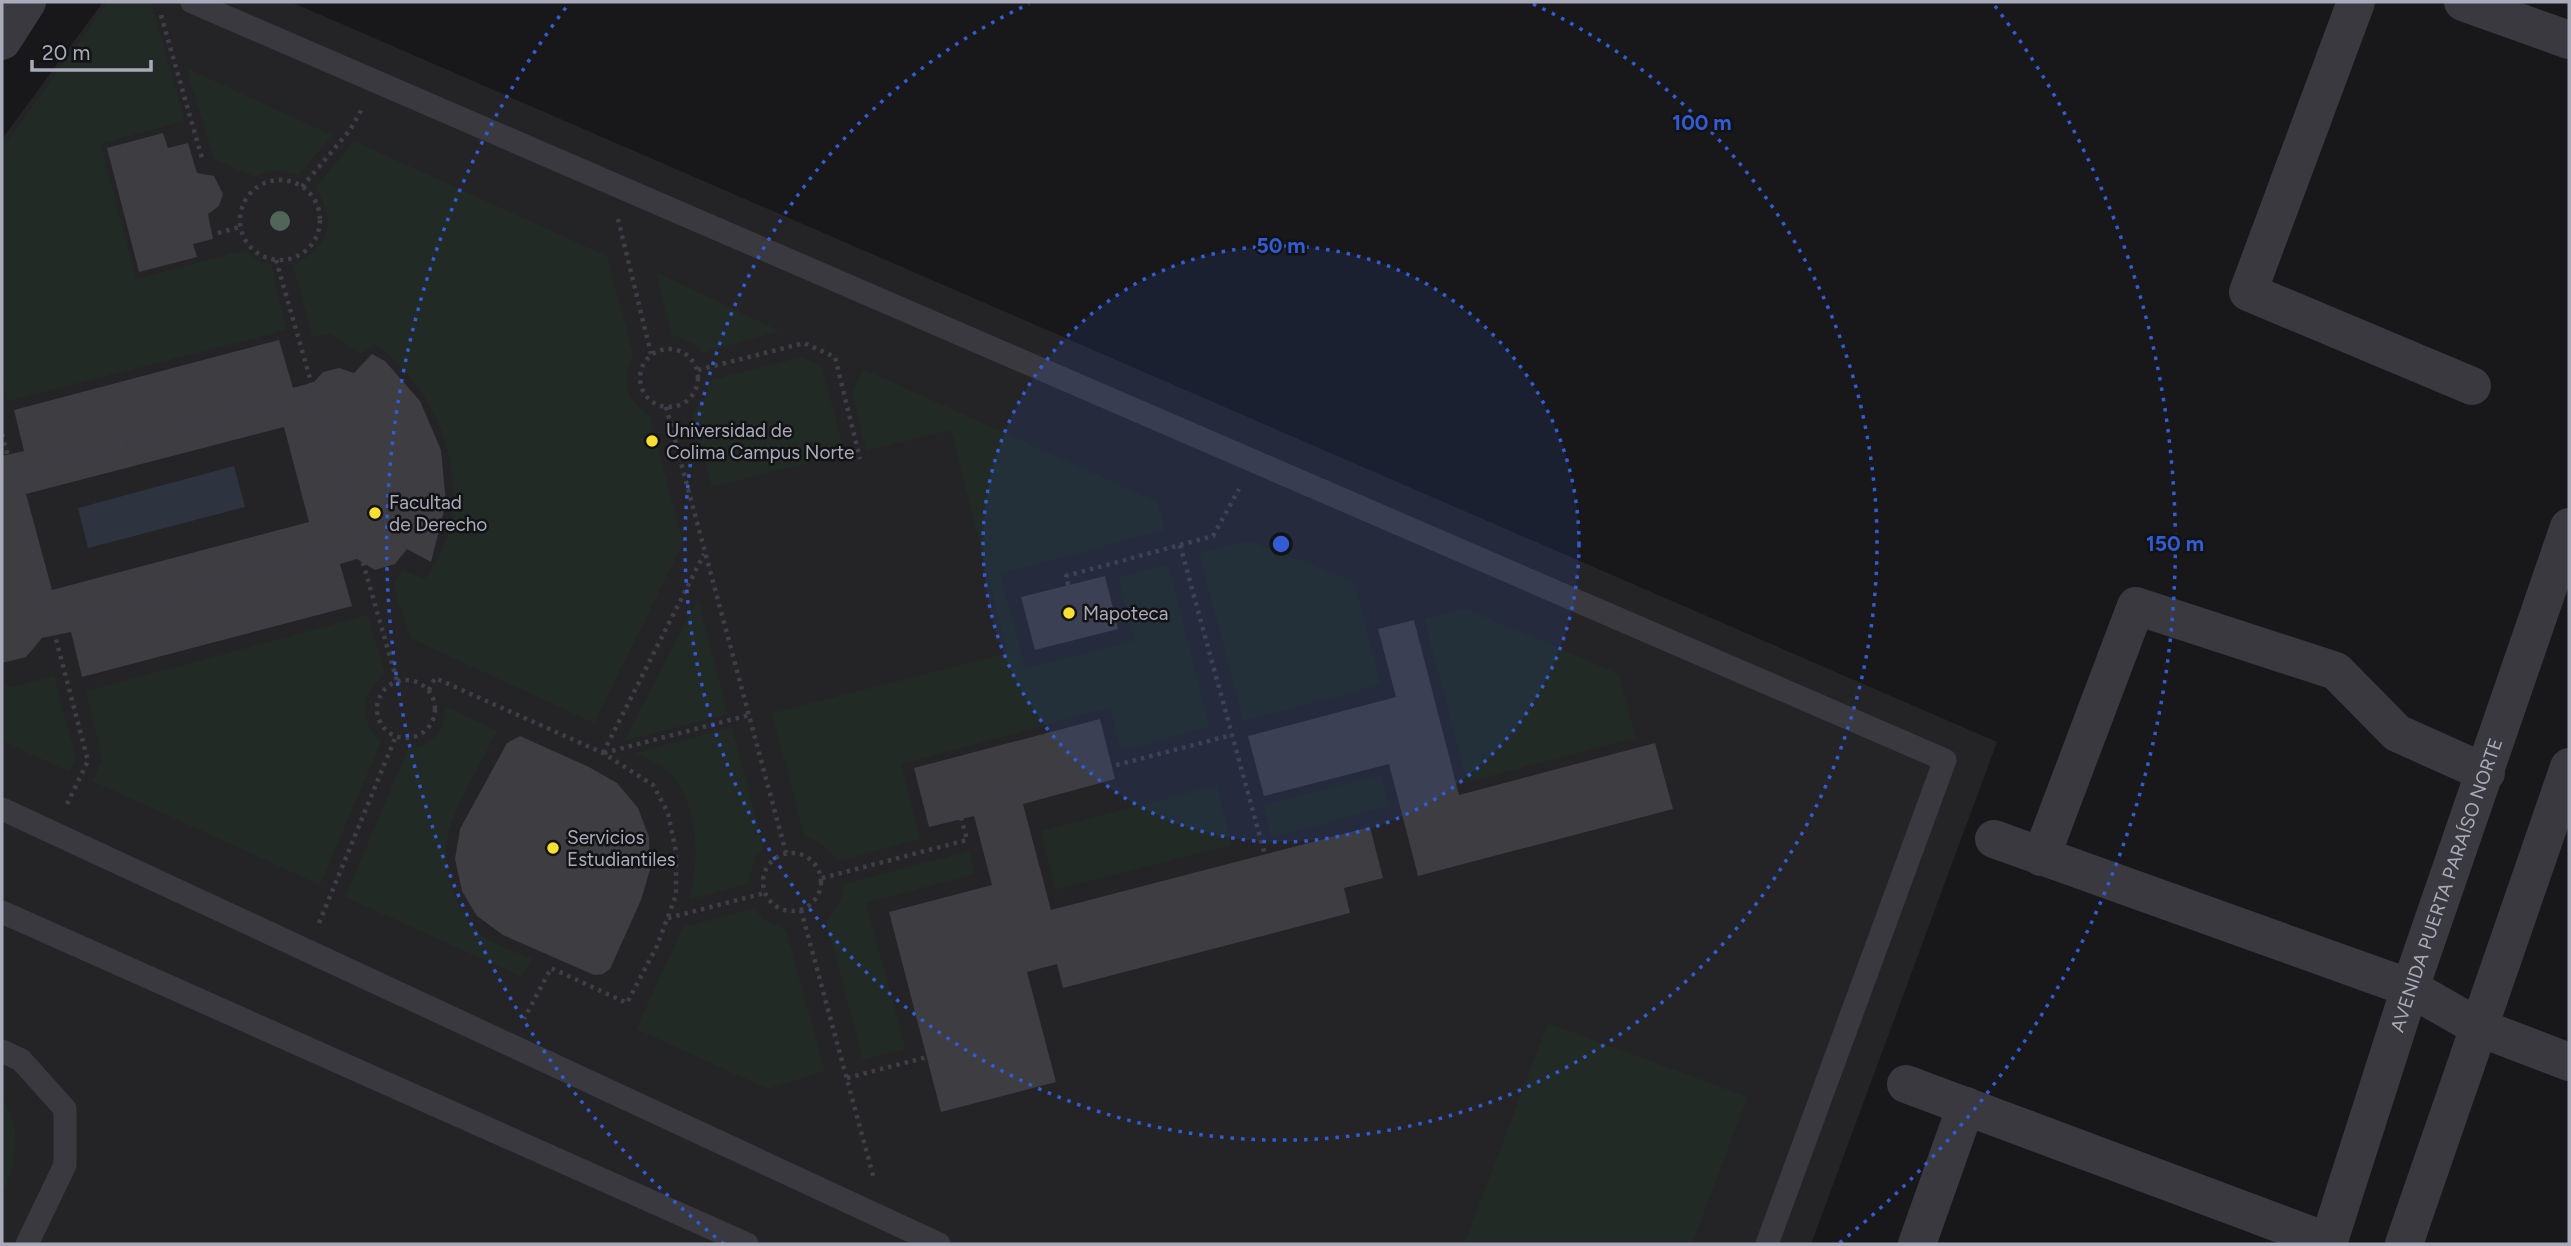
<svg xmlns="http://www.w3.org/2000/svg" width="2571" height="1246" font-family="Figtree,sans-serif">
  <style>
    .built { fill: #242427 }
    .green { fill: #212a24 }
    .water { fill: #2d333f }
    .building { fill: #3d3d42; fill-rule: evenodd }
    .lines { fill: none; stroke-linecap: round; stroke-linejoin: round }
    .path { stroke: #3e3f46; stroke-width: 4.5; stroke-dasharray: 3.5 5; stroke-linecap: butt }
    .service { stroke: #39393f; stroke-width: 23 }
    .minor { stroke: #39393f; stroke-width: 38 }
    .tree { fill: #516658 }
    .ring { fill: none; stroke: #325cd4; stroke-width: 3.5; stroke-dasharray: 3.5 7 }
    .poi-dot { fill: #f8df32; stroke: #131315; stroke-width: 2.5 }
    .labels { text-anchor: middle; stroke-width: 5; stroke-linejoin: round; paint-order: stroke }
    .poi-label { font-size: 19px; fill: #aaabba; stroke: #131315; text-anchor: start }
    .street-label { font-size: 19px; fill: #aaabba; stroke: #131315 }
    .centre { fill: #325cd4; stroke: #131315; stroke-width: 3.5 }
    .ring-label { font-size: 21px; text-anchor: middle; font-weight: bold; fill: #325cd4; stroke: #131315; stroke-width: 5; stroke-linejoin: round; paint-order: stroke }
  </style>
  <rect width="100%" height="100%" fill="#18181a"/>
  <polygon class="built" points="103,2 291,2 1997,742 1811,1244 2,1244 2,139"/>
  <g class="green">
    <polygon points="151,2 185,121 101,144 136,279 245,250 260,262 271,264 287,330 8,401 2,376 2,148 107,3"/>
    <path d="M 186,68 L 332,135 L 298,176 C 282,170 271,170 255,177 L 214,159 Z"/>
    <path d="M 354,141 L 607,256 L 633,354 L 627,370 L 628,392 L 633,401 L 650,417 L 683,543 L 594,723 L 410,638 L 393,585 L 403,569 L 424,579 C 483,508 446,392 374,344 L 361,354 L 330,334 L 312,336 L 293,265 C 328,247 338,222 315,188 Z"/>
    <polygon points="656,272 780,331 703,353 694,344 672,335"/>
    <polygon points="801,357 822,366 845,454 712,487 692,412 704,401 711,380"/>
    <polygon points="863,369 1158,502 1165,530 1000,574 1026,668 1134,640 1118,577 1168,564 1210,727 1121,751 1110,708 901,764 920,839 839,861 819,842 804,836 772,713 1007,653 951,430 866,451 852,393"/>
    <polygon points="1248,540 1354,581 1381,685 1243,721 1199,553"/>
    <polygon points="698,598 728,714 624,741"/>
    <polygon points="1465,608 1619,674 1636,738 1467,782 1424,619"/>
    <path d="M 368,615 L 385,673 C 361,694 358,720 381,742 L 320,885 L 92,781 L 102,760 L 86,691 Z"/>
    <polygon points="54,676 76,759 70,772 2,741 2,682 11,687"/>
    <path d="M 444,705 L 497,731 C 482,762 461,795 450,828 C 439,863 454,913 483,936 C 497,946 517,952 532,959 L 522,977 L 345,897 L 408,749 C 432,745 447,730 444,705 Z"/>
    <path d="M 732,727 L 764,848 L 755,858 L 748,884 L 689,900 C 700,861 699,802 668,771 C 660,764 645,758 635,753 Z"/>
    <polygon points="1381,774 1389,806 1271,838 1263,805"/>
    <polygon points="1217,785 1232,845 1055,890 1041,831"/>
    <polygon points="969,851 975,874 866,903 906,1049 863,1060 826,921 841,900 844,884"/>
    <polygon points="755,908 763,919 786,930 825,1071 768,1089 636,1029 683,927"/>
    <polygon points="1548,1023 1748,1097 1692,1244 1464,1244"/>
    <path d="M 2,1096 C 23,1131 18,1159 2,1195 Z"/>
  </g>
  <polygon class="water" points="234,466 245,507 88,548 78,508"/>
  <g class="building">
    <polygon points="163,133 168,148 188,143 197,173 214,176 223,194 219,206 208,214 213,239 193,244 197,257 139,272 107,148"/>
    <path d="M 279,340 L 293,388 L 314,382 L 323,372 L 339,368 L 354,373 L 372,354 L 385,361 L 420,401 L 441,450 L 446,503 L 431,562 L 407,549 L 395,564 L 375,570 L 357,559 L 340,564 L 352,606 L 82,677 L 71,632 L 42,638 L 26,657 L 2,663 L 2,456 L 24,451 L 14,410 ZM 284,427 L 309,522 L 52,590 L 26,494 Z"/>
    <polygon points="1105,576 1118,629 1035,650 1021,597"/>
    <polygon points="1414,620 1459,795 1655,743 1673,809 1418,876 1389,764 1264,796 1248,736 1396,697 1378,629"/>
    <polygon points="1100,719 1115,779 1023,804 1051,910 1370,827 1383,878 1344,888 1350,913 1063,988 1057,964 1027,972 1056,1082 941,1112 889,912 992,885 974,816 929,827 914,768"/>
    <polygon points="520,736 589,767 617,783 638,808 649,837 650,870 641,900 610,969 603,974 594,975 503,935 477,916 462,891 455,859 460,829 507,743"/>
  </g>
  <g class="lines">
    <g class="path">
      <polyline points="161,15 203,162"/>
      <circle cx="280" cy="220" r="40"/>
      <polyline points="302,187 350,130 362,109"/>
      <polyline points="618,219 651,354"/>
      <polyline points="218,233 240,227"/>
      <polyline points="276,260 397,681"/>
      <circle cx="669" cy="378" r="29"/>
      <polyline points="698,370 804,343 835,357 860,459"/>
      <polyline points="666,407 786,853"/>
      <polyline points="2,434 88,761 67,804"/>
      <polyline points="13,474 314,392"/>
      <polyline points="1180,545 1265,855"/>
      <polyline points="1068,585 1066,576 1213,536 1239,489"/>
      <polyline points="52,626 358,545"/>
      <circle cx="406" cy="709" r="29"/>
      <polyline points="429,690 435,678 603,753 653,785 668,813 676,852 676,895 657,946 627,1003 551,968 524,1019"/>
      <polyline points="603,753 704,554"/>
      <polyline points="604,753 749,715"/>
      <circle cx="792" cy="882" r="29"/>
      <polyline points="822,878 967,840 958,806 1232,735"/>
      <polyline points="801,910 874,1179"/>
      <polyline points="668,918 765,893"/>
      <polyline points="319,923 396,736"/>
      <polyline points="847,1078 927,1057"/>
    </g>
    <g class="service">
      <polyline points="192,2 1945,760 1767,1244"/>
      <polyline points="2,809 939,1244"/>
      <polyline points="2,912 747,1244"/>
      <polyline points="2,1051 21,1060 65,1109 65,1165 27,1244"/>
    </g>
    <g class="minor">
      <polyline points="2356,2 2248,292 2472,386"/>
      <polyline points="2463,2 2569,40"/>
      <polyline points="2,41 27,2"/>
      <polyline points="1994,839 2410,988 2480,1028 2569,1062"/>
      <polyline points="2041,857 2136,606 2336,671 2397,733 2486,773"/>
      <polyline points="1906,1084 2329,1242"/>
      <polyline points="1917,1244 1966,1106"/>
      <path id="s1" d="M 2328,1244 L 2410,988 L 2569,527"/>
      <polyline points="2404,1244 2569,767"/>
    </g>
  </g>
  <circle class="tree" cx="280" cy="221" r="10"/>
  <circle cx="1281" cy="544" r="298" fill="#325cd4" fill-opacity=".12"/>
  <g class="ring">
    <circle cx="1281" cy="544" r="298"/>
    <path d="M1533 4A596 596 0 1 1 1029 4"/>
    <path d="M724 1244A894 894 0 0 1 567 6M1995 6A894 894 0 0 1 1838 1244"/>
  </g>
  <g class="poi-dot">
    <circle cx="652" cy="441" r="7"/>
    <circle cx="375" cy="513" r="7"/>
    <circle cx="1069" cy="613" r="7"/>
    <circle cx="553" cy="848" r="7"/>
  </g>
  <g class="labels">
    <g class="poi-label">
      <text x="666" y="437">Universidad de<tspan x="666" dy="22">Colima Campus Norte</tspan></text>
      <text x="389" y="509">Facultad<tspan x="389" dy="22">de Derecho</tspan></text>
      <text x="1083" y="620">Mapoteca</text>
      <text x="567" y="844">Servicios<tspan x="567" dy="22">Estudiantiles</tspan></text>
    </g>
    <g class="street-label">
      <text dy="7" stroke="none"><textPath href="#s1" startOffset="378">AVENIDA PUERTA PARAÍSO NORTE</textPath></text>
    </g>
  </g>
  <circle cx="1281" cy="544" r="10" class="centre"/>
  <g class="ring-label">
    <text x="1702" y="130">100 m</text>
    <text x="1281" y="253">50 m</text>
    <text x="2175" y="551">150 m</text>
  </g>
  <rect width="2571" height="1246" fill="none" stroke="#aaabba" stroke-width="7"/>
  <path d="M32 60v10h119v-10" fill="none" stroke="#aaabba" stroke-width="3.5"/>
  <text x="42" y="60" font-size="21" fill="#aaabba" stroke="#131315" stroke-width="5" paint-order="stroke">20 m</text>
</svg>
